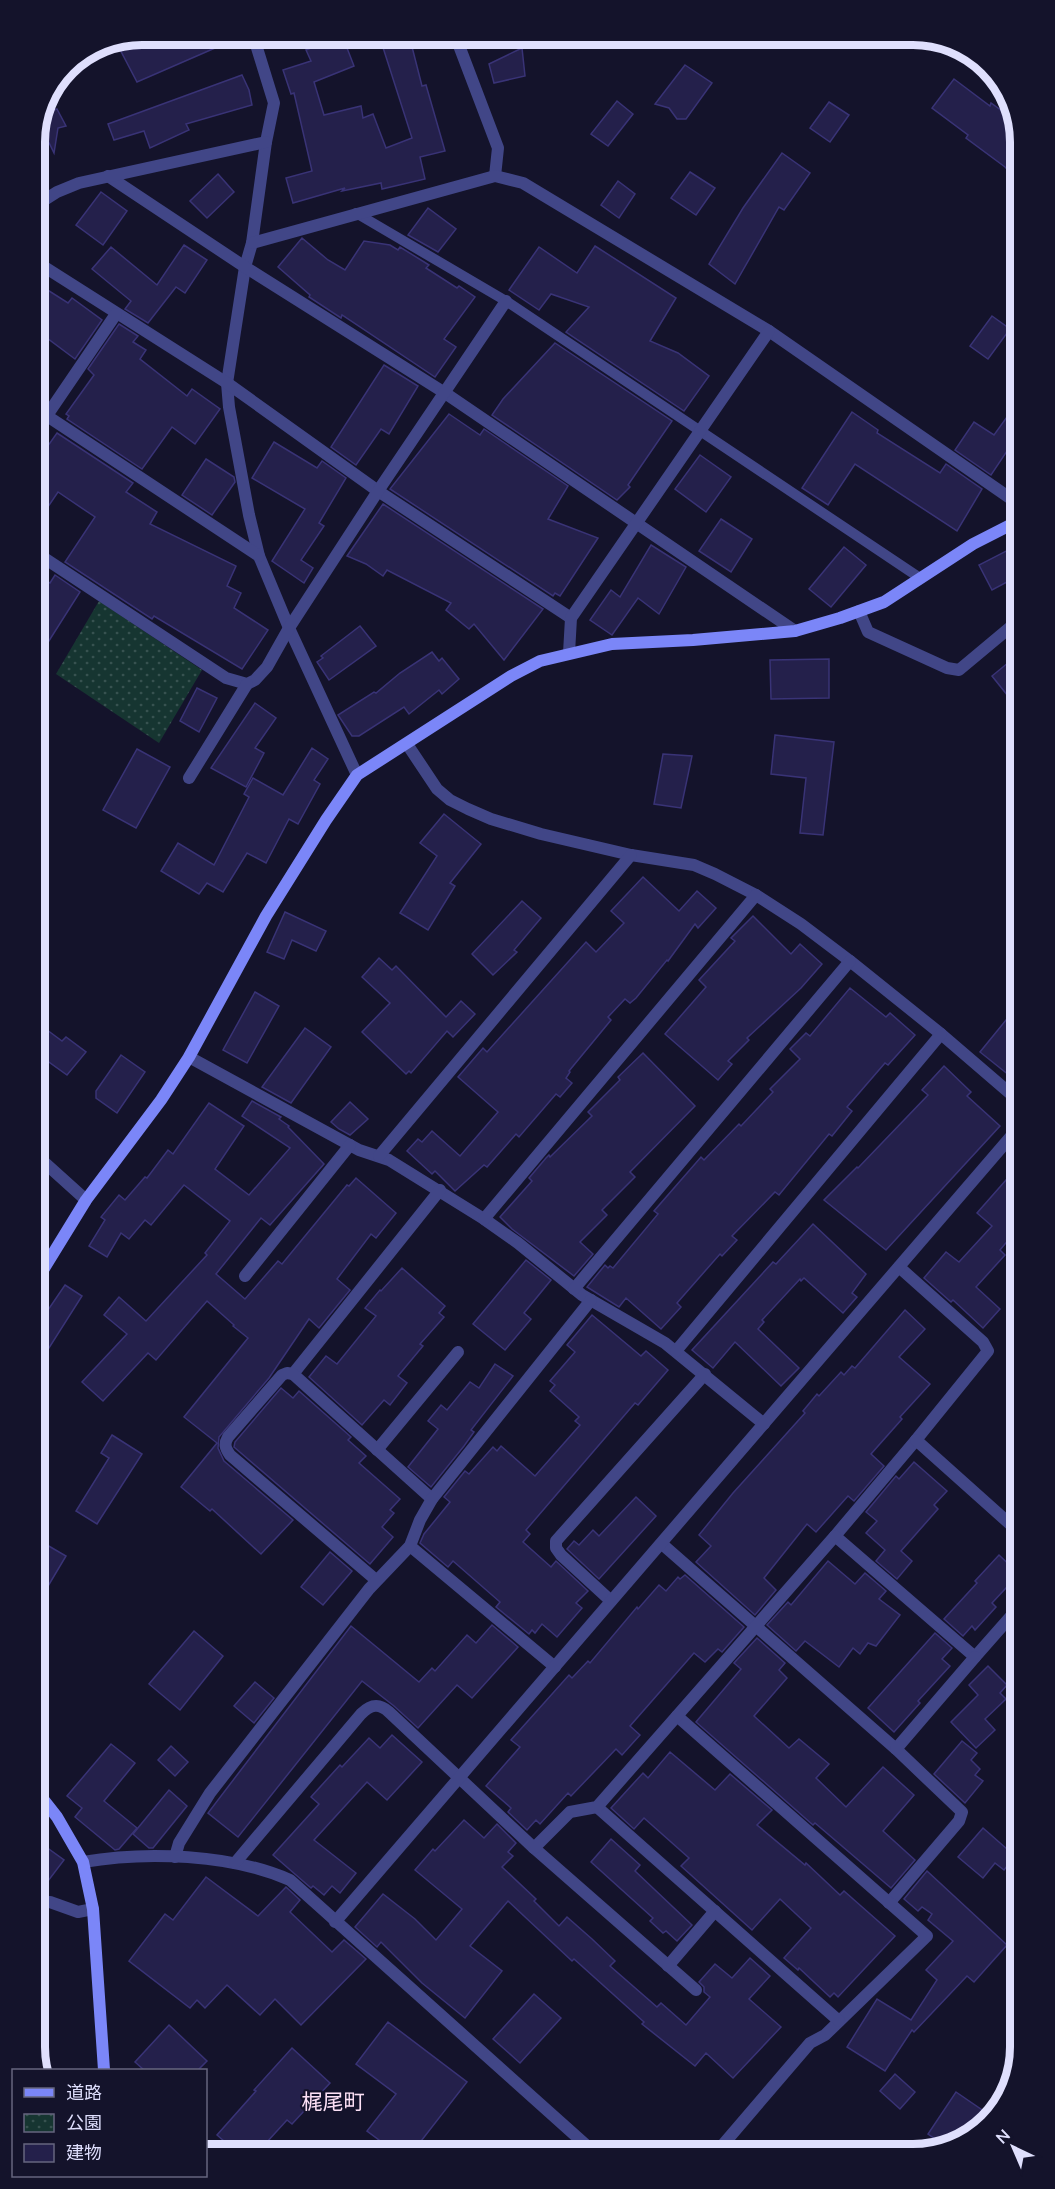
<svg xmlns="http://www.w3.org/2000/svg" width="1055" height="2189" font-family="Mulish,'Noto Sans JP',sans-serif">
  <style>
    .park { fill: url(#park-dots) }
    .building { fill: #24204b; stroke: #393376; stroke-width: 1.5 }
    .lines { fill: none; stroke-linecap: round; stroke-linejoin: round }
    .lane { stroke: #414687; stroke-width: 10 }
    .street { stroke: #414687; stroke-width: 12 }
    .secondary { stroke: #7b86f8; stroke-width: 12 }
    .labels { text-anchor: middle; stroke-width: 4.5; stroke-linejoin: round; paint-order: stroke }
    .quarter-label { font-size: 21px; fill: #fde1f6; stroke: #14132b }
    .rim { fill: none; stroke: #dfdffd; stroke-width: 8 }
  </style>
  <defs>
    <pattern id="park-dots" width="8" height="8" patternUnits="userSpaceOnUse" patternTransform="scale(1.5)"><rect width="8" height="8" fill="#163531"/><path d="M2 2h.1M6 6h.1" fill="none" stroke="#375250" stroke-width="1.8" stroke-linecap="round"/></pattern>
  </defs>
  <rect width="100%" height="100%" fill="#14132b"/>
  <polygon class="park" points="99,601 202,670 159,743 56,674"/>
  <g class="building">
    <polygon points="141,34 245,35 137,82 115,40"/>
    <polygon points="342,35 354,66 314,82 324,115 361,106 363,118 373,114 386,148 412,138 379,35 409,35 422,86 426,85 445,151 420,157 425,179 382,189 381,183 342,191 345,188 293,203 286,178 312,171 294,93 291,94 283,70 311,61 306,50"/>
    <polygon points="522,48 525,76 494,83 489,64"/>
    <polygon points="685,65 712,83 686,119 677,119 669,108 655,104"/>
    <polygon points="242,75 249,90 252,105 186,124 189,130 150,148 144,131 114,140 108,124"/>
    <polygon points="954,79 990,106 991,103 1017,122 1020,141 1020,183 1005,167 966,138 968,135 932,108"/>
    <polygon points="617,101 633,114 608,146 591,134"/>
    <polygon points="829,102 849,115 830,142 810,128"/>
    <polygon points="57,109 66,126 58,128 54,153 40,124 45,113"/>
    <polygon points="782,153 810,173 784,210 779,207 735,284 709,264 743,208"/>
    <polygon points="690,172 715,188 696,215 671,198"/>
    <polygon points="218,174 234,192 207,218 190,201"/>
    <polygon points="618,181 635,194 619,218 601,205"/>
    <polygon points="101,192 127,211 103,245 76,225"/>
    <polygon points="428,208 456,229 438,252 408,235"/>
    <polygon points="302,238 328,260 345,270 364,241 390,245 398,250 400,247 429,265 426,268 457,288 459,286 475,297 444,339 456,347 435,377 342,315 341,318 309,297 310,295 278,267"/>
    <polygon points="184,245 207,260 185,293 176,287 148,323 125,309 131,301 92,269 111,247 157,285"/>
    <polygon points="595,246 676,298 650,341 678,353 709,376 684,411 566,332 589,307 551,294 539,310 509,290 539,247 577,273"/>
    <polygon points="35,282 68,303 72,298 102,320 75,359 35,329"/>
    <polygon points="992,316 1010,329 988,359 970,346"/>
    <polygon points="119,324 138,336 133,342 146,350 140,359 187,396 192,389 220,409 195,444 172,427 142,469 67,419 69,416 66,414 94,375 88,369"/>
    <polygon points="555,343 672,421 628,485 630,487 617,500 492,415 503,399"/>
    <polygon points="384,365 418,386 389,434 381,429 356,465 331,447"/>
    <polygon points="1020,399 1020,452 1011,445 991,475 955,450 974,422 994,435"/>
    <polygon points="852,412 878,430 877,433 940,473 946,464 982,489 957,531 855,464 828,505 802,488"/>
    <polygon points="449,414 480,435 484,429 568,486 548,519 598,538 560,596 555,593 553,596 390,489"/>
    <polygon points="57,433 133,483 126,492 157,512 150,524 236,566 227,586 241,593 234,608 268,630 242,669 154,616 152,619 65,562 95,517 58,492 35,526 35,464"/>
    <polygon points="274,442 317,468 322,461 346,478 319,523 324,526 301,560 313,568 304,583 272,561 305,509 252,478"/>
    <polygon points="700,455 731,477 706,512 675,489"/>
    <polygon points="206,459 234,477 235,482 212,515 182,495"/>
    <polygon points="383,504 543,609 504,660 474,624 469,629 446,610 451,603 387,570 383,576 366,564 347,556"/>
    <polygon points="721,519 752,539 731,572 699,551"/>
    <polygon points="1020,544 1020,575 992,590 979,565"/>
    <polygon points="651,545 686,567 659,614 638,598 612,635 590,620 611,590 620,597"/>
    <polygon points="844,547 866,565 831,607 809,589"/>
    <polygon points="55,575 80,592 47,644 35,637 35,603 48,582 50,583"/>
    <polygon points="360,626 376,646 329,680 317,662 323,658 321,656"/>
    <polygon points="432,652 439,661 442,658 459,679 442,694 439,690 409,714 404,707 359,736 352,736 338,715 374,692 376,693 400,673"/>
    <polygon points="1020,653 1020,711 992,676"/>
    <polygon points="829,659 829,698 771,699 770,660"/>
    <polygon points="197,688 217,698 199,732 180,721"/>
    <polygon points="255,703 276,718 255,748 264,753 246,787 211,768"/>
    <polygon points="775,735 834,742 823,835 800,833 806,778 771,774"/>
    <polygon points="312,748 328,759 314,780 320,784 298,824 289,819 266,863 247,853 223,892 207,883 199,894 161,871 178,843 214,865 249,797 244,794 253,778 283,795"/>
    <polygon points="137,749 170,767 136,828 103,810"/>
    <polygon points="663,754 692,756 681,808 654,804"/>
    <polygon points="444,814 481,844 450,883 455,886 428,930 400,913 437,856 420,843"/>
    <polygon points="643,877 679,911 697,891 716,908 698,928 695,924 668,961 667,960 636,998 630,1003 625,999 608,1017 611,1020 569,1071 570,1072 566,1078 572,1083 560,1097 556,1094 519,1137 516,1134 487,1167 484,1165 455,1191 435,1171 432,1174 407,1151 418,1139 422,1142 432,1131 460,1156 498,1112 458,1077 483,1048 487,1052 586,942 596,952 624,923 611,911"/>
    <polygon points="522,901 541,918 514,950 517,952 493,975 472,954"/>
    <polygon points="285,912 326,931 316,951 292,940 284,959 267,952"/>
    <polygon points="753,916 791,954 800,944 822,964 801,988 747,1038 749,1040 728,1061 732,1064 718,1080 665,1034 706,987 699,980 735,941 731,938"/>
    <polygon points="379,958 392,970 396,966 446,1017 461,1001 475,1014 453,1037 447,1031 411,1073 409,1071 406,1074 362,1032 390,1003 362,977"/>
    <polygon points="850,988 886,1017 890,1013 915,1035 888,1065 885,1063 847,1107 852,1111 832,1136 829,1134 779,1195 775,1192 732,1236 737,1240 722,1256 720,1254 677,1303 681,1307 661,1329 626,1298 619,1307 587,1287 605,1265 608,1268 610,1266 613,1268 658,1214 654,1211 701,1157 704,1160 739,1124 741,1126 773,1092 770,1089 800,1059 790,1049 806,1033 810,1036"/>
    <polygon points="255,992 279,1006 247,1063 223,1050"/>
    <polygon points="1006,1020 1020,1032 1020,1084 980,1052"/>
    <polygon points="35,1021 62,1041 66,1037 86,1052 67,1075 35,1052"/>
    <polygon points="305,1028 331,1047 291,1103 262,1087"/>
    <polygon points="643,1053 695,1106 630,1172 635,1177 602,1210 607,1215 580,1242 593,1254 574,1276 512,1229 500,1217 532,1181 529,1178 546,1158 549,1155 550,1157 592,1116 588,1112 620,1080 618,1077"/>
    <polygon points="121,1055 145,1072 117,1113 96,1098 96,1091"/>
    <polygon points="944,1066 971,1092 967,1096 1000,1126 886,1250 824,1200 857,1167 858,1168 928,1095 922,1090"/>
    <polygon points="252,1101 281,1117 279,1119 289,1126 288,1127 324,1164 270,1225 261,1218 216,1274 245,1299 278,1261 282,1264 347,1185 349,1186 356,1178 396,1213 376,1238 371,1234 337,1279 350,1290 319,1328 309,1319 269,1378 219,1437 218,1448 224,1461 293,1520 261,1554 212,1509 210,1511 181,1487 217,1443 184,1417 248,1338 233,1326 234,1325 207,1301 156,1360 148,1353 103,1401 82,1382 127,1334 104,1315 119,1297 146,1321 207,1255 205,1253 230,1221 184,1185 151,1225 145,1220 129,1239 121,1233 107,1257 89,1246 105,1220 101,1217 119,1195 125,1200 145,1177 147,1178 168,1150 173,1154 209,1103 244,1126 215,1169 249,1195 290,1148 242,1116"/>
    <polygon points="350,1102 368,1119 350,1135 339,1129 331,1122"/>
    <polygon points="1020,1164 1020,1226 1000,1250 1005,1255 976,1287 1000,1309 983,1328 953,1300 951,1302 924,1278 946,1252 959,1262 992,1226 977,1213"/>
    <polygon points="813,1224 866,1274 852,1293 857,1297 843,1313 804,1278 801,1281 800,1279 762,1320 764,1322 758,1329 799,1368 781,1386 735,1342 713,1368 692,1350 773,1262 776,1264"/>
    <polygon points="526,1260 551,1280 524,1313 531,1319 505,1350 473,1324"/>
    <polygon points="402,1268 445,1306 439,1313 444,1317 420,1344 423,1346 398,1376 407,1383 390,1405 384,1400 362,1425 309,1377 326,1356 337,1364 376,1316 365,1308 380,1290 381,1291"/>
    <polygon points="65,1285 82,1296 35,1370 35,1329"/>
    <polygon points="905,1310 925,1329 899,1357 930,1384 900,1417 902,1419 871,1454 884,1466 854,1501 848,1496 816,1532 807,1524 764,1578 776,1590 755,1615 696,1562 711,1546 699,1535 733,1493 805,1413 803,1411 817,1394 819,1396 841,1372 844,1375 852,1366 855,1368"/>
    <polygon points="592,1315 641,1356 646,1351 668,1370 638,1405 635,1403 526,1530 530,1534 523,1542 551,1567 556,1561 588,1591 576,1603 582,1608 557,1637 542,1624 535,1633 532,1630 529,1634 496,1607 500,1602 453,1561 448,1567 420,1543 424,1534 450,1502 444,1497 465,1471 469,1474 493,1447 497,1451 501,1446 535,1476 580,1425 575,1421 579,1417 550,1391 555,1385 550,1381 575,1352 567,1345"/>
    <polygon points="495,1364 513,1376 471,1430 474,1432 464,1446 431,1487 408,1467 438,1429 428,1421 441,1405 447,1410 470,1382 479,1388"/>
    <polygon points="281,1388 293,1398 299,1391 351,1437 348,1440 366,1456 359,1463 400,1499 390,1510 394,1513 382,1527 393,1537 370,1564 234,1447 235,1442"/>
    <polygon points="112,1435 142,1454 97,1524 76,1511 109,1458 101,1453"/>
    <polygon points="914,1462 947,1491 934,1505 938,1509 901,1551 912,1561 897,1579 876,1561 885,1550 866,1533 877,1521 866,1512 896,1476 899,1479"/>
    <polygon points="636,1497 656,1516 599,1579 567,1549 574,1541 579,1545 593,1530 599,1536"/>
    <polygon points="47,1545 66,1556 35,1608 35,1566"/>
    <polygon points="330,1552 352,1571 323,1605 301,1587"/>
    <polygon points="999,1555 1019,1574 992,1603 996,1607 975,1630 972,1626 963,1636 944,1619 977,1583 975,1581"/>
    <polygon points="828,1561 855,1584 865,1573 886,1591 879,1599 900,1615 876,1646 868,1643 860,1654 853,1648 839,1667 805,1641 796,1651 767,1625 788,1602 791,1605"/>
    <polygon points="685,1575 744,1627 722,1652 718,1649 705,1662 694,1653 630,1726 640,1735 622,1755 616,1749 571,1796 568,1793 540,1824 536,1820 527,1830 508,1812 511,1808 486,1786 520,1747 511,1740 569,1675 572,1678 588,1661 590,1663 637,1607 638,1609 659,1585 666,1591 678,1577 680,1579"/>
    <polygon points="492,1625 518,1647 472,1698 457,1685 418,1728 394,1706 362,1681 238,1837 208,1813 351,1626 419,1682 432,1668 435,1671 467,1635 476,1643"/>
    <polygon points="194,1631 223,1656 180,1710 149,1684"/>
    <polygon points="935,1633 952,1648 942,1659 950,1666 918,1701 920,1703 894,1732 868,1708"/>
    <polygon points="757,1638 785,1663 779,1670 787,1678 754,1716 789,1748 799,1739 829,1764 816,1778 846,1807 883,1767 914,1795 883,1831 915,1860 891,1888 815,1823 813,1825 696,1722 741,1669 734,1663"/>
    <polygon points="988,1666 1007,1685 1000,1693 1006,1699 985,1719 995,1730 976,1748 951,1722 978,1695 969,1685"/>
    <polygon points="255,1682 274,1698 254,1723 234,1706"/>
    <polygon points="392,1735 422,1762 387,1800 367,1782 314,1840 356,1873 340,1893 332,1886 324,1895 313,1886 311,1888 273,1855 319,1804 311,1797 340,1765 342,1767 369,1738 380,1748"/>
    <polygon points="962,1741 977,1753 971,1760 980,1769 975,1775 983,1781 965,1803 934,1774"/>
    <polygon points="111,1744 135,1763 104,1801 137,1828 119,1849 115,1850 75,1817 82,1808 67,1796"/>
    <polygon points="171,1746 188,1762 175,1776 158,1760"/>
    <polygon points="670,1752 715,1790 730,1774 772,1810 757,1825 805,1865 806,1863 840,1895 844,1891 895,1936 838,1997 834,1993 830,1997 799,1968 798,1970 784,1958 811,1928 780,1899 752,1930 681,1866 689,1858 644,1818 634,1829 611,1808 643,1773 648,1778"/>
    <polygon points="169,1790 187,1806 153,1848 149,1848 133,1834"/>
    <polygon points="464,1820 484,1838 497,1824 516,1843 508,1852 513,1856 502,1867 536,1899 534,1901 559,1926 567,1917 592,1939 615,1961 610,1966 657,2007 661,2003 686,2025 710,1997 704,1992 704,1987 699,1982 715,1964 732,1978 750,1958 770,1976 749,1999 781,2027 733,2078 706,2053 695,2066 642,2024 644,2022 574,1959 572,1961 508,1901 470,1946 502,1971 465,2018 422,1983 381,1942 377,1947 355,1927 383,1894 415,1919 436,1940 462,1909 415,1870 433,1849 435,1851"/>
    <polygon points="983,1828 1015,1856 1004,1870 995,1863 983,1878 958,1857"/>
    <polygon points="611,1839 640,1865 635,1871 692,1925 677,1941 666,1931 663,1933 650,1921 653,1918 591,1862"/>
    <polygon points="42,1844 64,1860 45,1885 35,1877 35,1854"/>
    <polygon points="927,1871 1007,1945 974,1982 967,1976 914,2032 912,2030 885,2071 847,2047 877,1999 911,2020 937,1980 926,1970 953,1941 928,1920 932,1914 922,1907 918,1911 904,1899"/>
    <polygon points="206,1877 258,1916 286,1887 300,1900 290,1912 332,1952 344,1940 366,1959 301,2025 275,1999 260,2015 227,1985 205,2008 197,2000 190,2008 129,1961 165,1914 173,1920"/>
    <polygon points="534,1994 561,2018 520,2063 493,2039"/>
    <polygon points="388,2022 467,2082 411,2154 398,2154 367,2131 396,2094 356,2064"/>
    <polygon points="169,2025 207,2061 198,2070 144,2070 135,2062"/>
    <polygon points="292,2048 330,2083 292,2124 287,2120 256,2154 239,2154 217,2135 256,2091 254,2090"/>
    <polygon points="895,2074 915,2092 900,2109 880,2091"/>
    <polygon points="956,2092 988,2114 981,2125 954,2146 948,2148 928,2134"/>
  </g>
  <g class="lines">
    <polyline class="lane" points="356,213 506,301 920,578"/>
    <g class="street">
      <polyline points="253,35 274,103 266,142 252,243 245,267 227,383 229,407 249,515 259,556 289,628 357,775"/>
      <polyline points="455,35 498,148 495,176"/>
      <polyline points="108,176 245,267 445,393 795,631"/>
      <polyline points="35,206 57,192 79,183 266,142"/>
      <polyline points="252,243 495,176 523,183 769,331 1020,505"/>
      <polyline points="35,261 227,383 378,491 571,618"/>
      <polyline points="35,408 259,556"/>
      <polyline points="35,433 116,314"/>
      <polyline points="35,552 226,678 247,684 255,680 267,667 289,628 378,491 506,301"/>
      <polyline points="859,611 868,632 947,668 959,670 1020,619"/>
      <polyline points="569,653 571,618 769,331"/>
      <polyline points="407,744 437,789 450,800 468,809 491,819 541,834 631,855 694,865 715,874 756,895 801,924 850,961 941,1034 1020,1102"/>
      <polyline points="189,778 247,684"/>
      <polyline points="189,1057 359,1150 389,1160 484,1219 518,1243 582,1295 665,1343 764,1424"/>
      <polyline points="35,1154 86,1200"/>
      <polyline points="379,1156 631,855"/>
      <polyline points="484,1219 756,895"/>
      <polyline points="899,1267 983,1342 988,1351 916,1440 835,1536 975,1657 1020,1606"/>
      <polyline points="245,1276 350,1145"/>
      <polyline points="574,1289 850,961"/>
      <polyline points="676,1351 941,1034"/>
      <polyline points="293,1374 440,1190"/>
      <polyline points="916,1440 1020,1533"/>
      <polyline points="377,1450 458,1352"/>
      <polyline points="662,1544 896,1749 962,1812 959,1821 889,1903"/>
      <polyline points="410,1546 555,1667"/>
      <path d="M 376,1580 L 230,1455 C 225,1448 224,1444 228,1437 L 282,1375 L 287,1373 L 293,1374 L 432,1499"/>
      <polyline points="611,1601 561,1555 556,1548 556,1541 705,1374"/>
      <polyline points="677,1716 927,1936 825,2035 810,2043 715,2154"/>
      <polyline points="896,1749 975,1657"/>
      <polyline points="597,1807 839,2021"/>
      <polyline points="534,1848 696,1990"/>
      <polyline points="175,1857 179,1843 210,1793 369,1589 410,1546 420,1520 432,1499 591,1300"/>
      <path d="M 83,1862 C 146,1851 231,1854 290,1880 L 596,2154"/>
      <path d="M 235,1863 L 361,1714 C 371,1704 379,1703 389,1712 L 534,1848 L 570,1812 L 597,1807 L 835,1536"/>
      <polyline points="35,1902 50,1902 78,1912 93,1909"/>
      <polyline points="335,1922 1020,1126"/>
      <polyline points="668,1966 715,1911"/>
    </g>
    <g class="secondary">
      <polyline points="35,1283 86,1200 161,1100 189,1057 266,916 326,820 357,775 511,676 540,661 612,644 693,640 795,631 840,618 884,602 973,544 1020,520"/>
      <polyline points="35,1789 57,1817 83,1862 93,1909 104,2070"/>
    </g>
  </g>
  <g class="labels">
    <g class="quarter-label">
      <text x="333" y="2109">梶尾町</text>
    </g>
  </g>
  <path d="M0 0H1055V2189H0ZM142 45H913A97 97 0 0 1 1010 142V2047A97 97 0 0 1 913 2144H142A97 97 0 0 1 45 2047V142A97 97 0 0 1 142 45Z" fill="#14132b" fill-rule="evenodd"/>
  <path class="rim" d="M142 45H913A97 97 0 0 1 1010 142V2047A97 97 0 0 1 913 2144H142A97 97 0 0 1 45 2047V142A97 97 0 0 1 142 45Z"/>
  <rect x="12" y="2069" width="195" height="108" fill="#14132b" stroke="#65657f" stroke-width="1.5"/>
  <rect x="24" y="2088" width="30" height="9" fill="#7b86f8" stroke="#65657f" stroke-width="1.5"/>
  <text x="66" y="2099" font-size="18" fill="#dfdffd">道路</text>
  <rect x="24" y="2114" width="30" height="18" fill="url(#park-dots)" stroke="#65657f" stroke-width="1.5"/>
  <text x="66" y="2129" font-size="18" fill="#dfdffd">公園</text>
  <rect x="24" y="2144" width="30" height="18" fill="#24204b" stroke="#65657f" stroke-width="1.5"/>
  <text x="66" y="2159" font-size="18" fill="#dfdffd">建物</text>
  <g transform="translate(1013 2147) rotate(316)" stroke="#14132b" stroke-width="4.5" paint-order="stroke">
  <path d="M0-4.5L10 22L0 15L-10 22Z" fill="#dfdffd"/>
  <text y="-9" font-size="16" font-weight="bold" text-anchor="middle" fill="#dfdffd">N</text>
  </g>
</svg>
